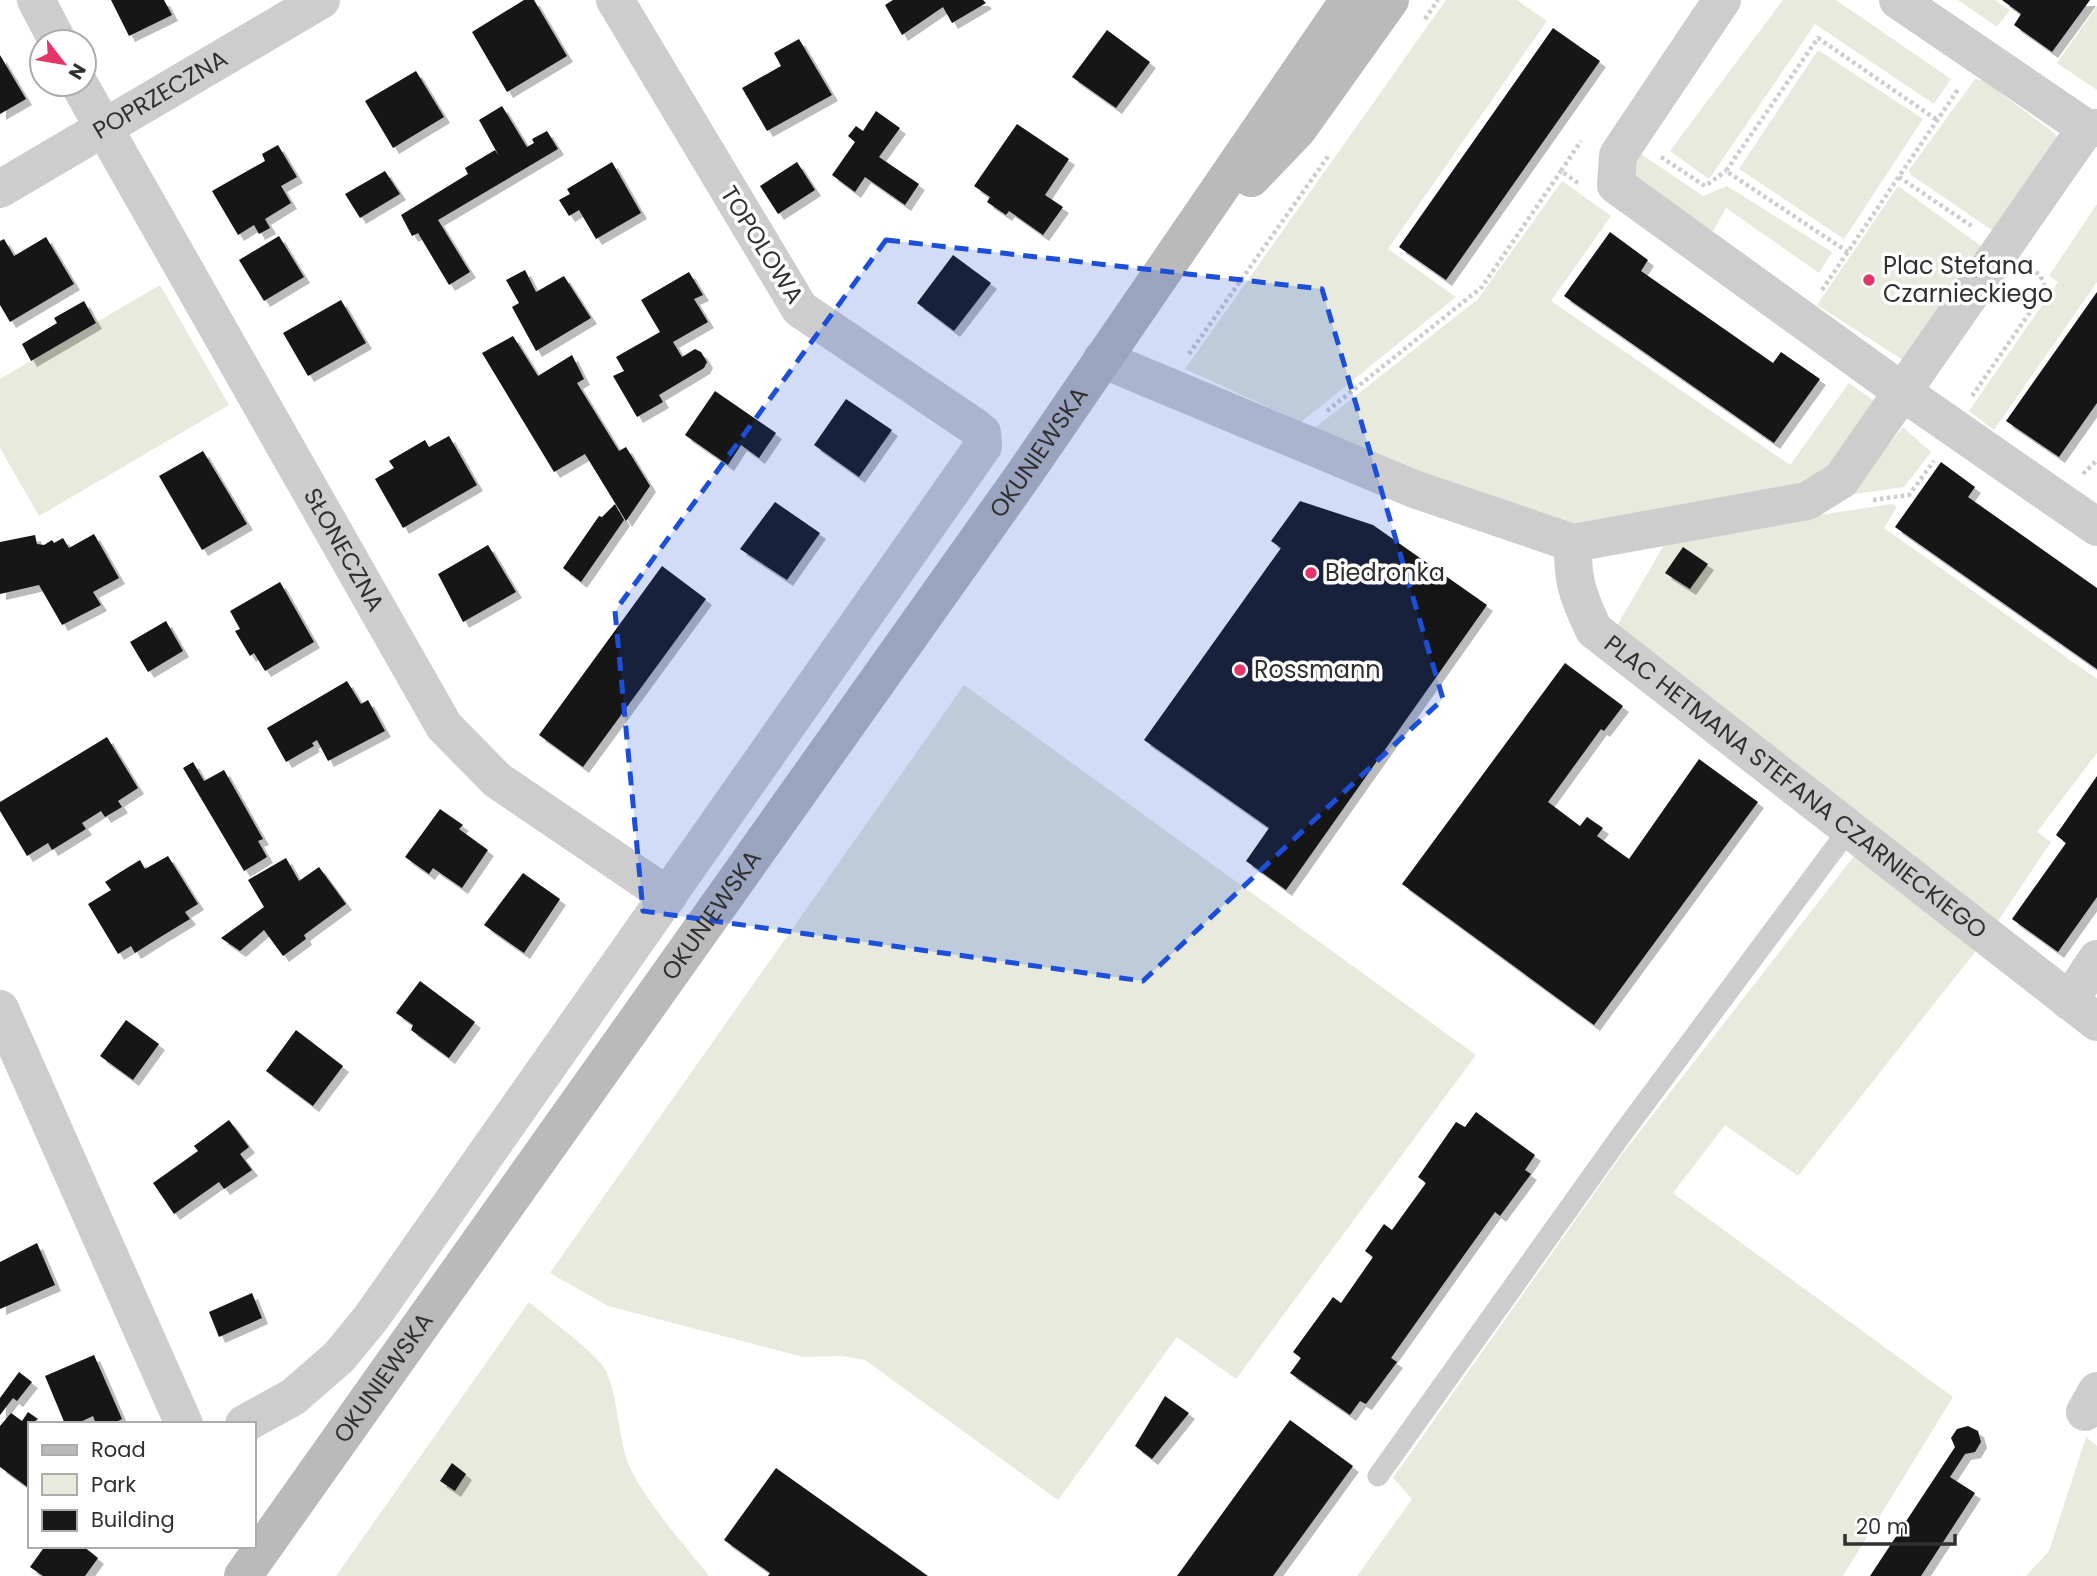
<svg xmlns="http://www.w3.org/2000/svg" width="2097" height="1576" font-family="Poppins,sans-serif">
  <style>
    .green { fill: #e7eadc }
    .building { fill: #171717; filter: url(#shadow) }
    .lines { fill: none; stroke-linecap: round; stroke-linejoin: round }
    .path { stroke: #cdcdcd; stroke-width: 4.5; stroke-dasharray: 3.5 3.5; stroke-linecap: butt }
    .service { stroke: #cdcdcd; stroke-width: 21 }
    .minor { stroke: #cdcdcd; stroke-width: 38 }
    .secondary { stroke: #bababa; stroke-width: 38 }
    .marked { fill: #1d4ed8; fill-opacity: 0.2; stroke: #1d4ed8; stroke-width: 5; stroke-dasharray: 14 9; stroke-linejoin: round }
    .poi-dot { fill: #e43569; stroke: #fff; stroke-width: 2.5 }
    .labels { text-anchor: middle; stroke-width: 7; stroke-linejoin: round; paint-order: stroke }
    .street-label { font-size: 24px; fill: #303030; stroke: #fff }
    .poi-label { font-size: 24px; fill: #303030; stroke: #fff; text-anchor: start }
  </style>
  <defs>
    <filter id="shadow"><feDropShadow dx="6" dy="6" stdDeviation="0" flood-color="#0004"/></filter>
  </defs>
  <rect width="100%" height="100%" fill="#fff"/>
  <g class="green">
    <polygon points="1446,0 1517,0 1547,21 1388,249 1456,297 1301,422 1185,369"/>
    <polygon points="1783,0 1836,0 1951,79 1934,104 1815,24 1709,179 1670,151"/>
    <polygon points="1958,0 1995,0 2010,10 1997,27"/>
    <polygon points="2097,6 2097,90 2057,63"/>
    <polygon points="1818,50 1923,119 1844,239 1739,169"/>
    <polygon points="1975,79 1983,80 2054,133 2058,139 1999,235 1911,175 1909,170"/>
    <polygon points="1638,152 1703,196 1727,186 1832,252 1819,273 1726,208 1713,231 1636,179 1633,160"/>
    <polygon points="1562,181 1611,216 1551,301 1790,465 1849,383 1883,407 1838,470 1802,491 1572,535 1302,438 1478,299"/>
    <polygon points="1898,186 1984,248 1903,360 1817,305"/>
    <polygon points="2097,204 2097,282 1994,430 1969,411 2058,282 2049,276"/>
    <polygon points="160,285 229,405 39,516 0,448 0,379"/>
    <polygon points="1903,427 1931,452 1904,487 1849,495"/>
    <polygon points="1892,504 1897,507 1884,528 2097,679 2097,753 2037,832 2051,842 1998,921 1611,636 1668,538"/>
    <polygon points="964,685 1476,1055 1236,1379 1177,1337 1058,1500 865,1360 842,1356 803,1357 608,1306 550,1273"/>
    <polygon points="1858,851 1979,947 1798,1176 1725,1125 1673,1193 1953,1397 1843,1576 1357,1576 1412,1499 1393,1478 1620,1157"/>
    <path d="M 529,1302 C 551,1321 584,1343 602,1365 C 617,1383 618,1438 628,1463 C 641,1496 686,1547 709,1576 L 336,1576 Z"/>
    <polygon points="2086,1437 2097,1446 2097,1576 2026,1576 2049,1551"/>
  </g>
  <g class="building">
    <polygon points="111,0 164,0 172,15 129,36"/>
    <polygon points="524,0 534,0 567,56 507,92 472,32"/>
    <polygon points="893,0 983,0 986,3 952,23 943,7 902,35 885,5"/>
    <polygon points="2002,0 2090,0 2052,52 2014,25 2021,14"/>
    <polygon points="1553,28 1600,61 1446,280 1399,247"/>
    <polygon points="1107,30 1150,62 1116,108 1072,77"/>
    <polygon points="799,39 832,95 767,131 742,88 781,66 774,53"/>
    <polygon points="0,55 26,99 0,114"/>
    <polygon points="416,71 444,117 393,148 365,101"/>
    <polygon points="502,106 527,147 534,143 532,139 547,131 558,149 438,220 470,272 449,285 418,233 412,236 401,215 468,174 465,168 495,150 499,156 479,120"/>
    <polygon points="876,111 900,128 879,157 919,184 905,205 865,177 855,192 832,175 855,142 848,136 856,126 863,131"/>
    <polygon points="1017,124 1069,159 1045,195 1063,207 1043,235 1009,211 1006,215 987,202 990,197 974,186"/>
    <polygon points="278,145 297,177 281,186 291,203 265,219 270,228 259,234 254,225 238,235 212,191 265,161 262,154"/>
    <polygon points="612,162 641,213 596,239 579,210 569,216 559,200 570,194 567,189"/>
    <polygon points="797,162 815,190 778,214 760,186"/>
    <polygon points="385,171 400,194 360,218 345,194"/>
    <polygon points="1610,232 1648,260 1641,271 1773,363 1781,352 1820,379 1774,443 1564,296"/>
    <polygon points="279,236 304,277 264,301 239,260"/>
    <polygon points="46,237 74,284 10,322 0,305 0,241 4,239 14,256"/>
    <polygon points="953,255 991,283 954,331 917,303"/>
    <polygon points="525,270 536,292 564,276 591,318 536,351 512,307 519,303 506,280"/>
    <polygon points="689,272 703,295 694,299 708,322 673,342 682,357 695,349 701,352 707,362 704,368 659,395 663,402 637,417 613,376 624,371 616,357 660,332 641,300"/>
    <polygon points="2097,292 2097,403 2059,457 2006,421"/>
    <polygon points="341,300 366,343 308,376 283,333"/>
    <polygon points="84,301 96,323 31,361 22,344 57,323 54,318"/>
    <polygon points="513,336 538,376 572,355 584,379 577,383 619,451 626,447 650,486 626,521 585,454 554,472 482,353"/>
    <polygon points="715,391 776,433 759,458 741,445 728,465 685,435"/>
    <polygon points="846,399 892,430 859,477 814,445"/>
    <polygon points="449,436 477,485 403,528 375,479 394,468 389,461 425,440 429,447"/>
    <polygon points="203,451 247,524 202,550 159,476"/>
    <polygon points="1941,462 1975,487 1968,497 2097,588 2097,669 1895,527"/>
    <polygon points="1300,501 1373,525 1487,605 1286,890 1246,861 1269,828 1144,740 1281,548 1271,541"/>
    <polygon points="775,502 820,533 787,580 740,549"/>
    <polygon points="615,504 624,520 581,582 563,568 599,516 602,517"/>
    <polygon points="94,534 119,578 93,592 101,605 62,625 39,585 0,594 0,542 35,535 37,544 44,545 52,540 54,543 63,538 69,548"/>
    <polygon points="488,545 516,592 463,622 438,574"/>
    <polygon points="1683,547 1708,564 1690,589 1665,573"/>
    <polygon points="662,566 706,599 583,767 539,735"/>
    <polygon points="280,582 314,642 265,671 254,653 250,656 235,631 240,629 230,611"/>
    <polygon points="166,621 183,651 148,672 130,642"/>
    <polygon points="1565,663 1623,706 1604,731 1601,729 1548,802 1580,826 1587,817 1603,828 1597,836 1629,859 1699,759 1758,802 1594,1025 1402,884"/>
    <polygon points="347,681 361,704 368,700 385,731 328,761 317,740 312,743 314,746 286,762 267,728"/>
    <polygon points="107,737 138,788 118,801 122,807 105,817 101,811 82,823 86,829 52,850 48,843 27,856 0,811 0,802"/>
    <polygon points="193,762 204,781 224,770 263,839 258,841 267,857 244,871 183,768"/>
    <polygon points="2097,776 2097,897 2058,952 2012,919 2066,843 2056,835"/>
    <polygon points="440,809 463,825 459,829 488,850 462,888 433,868 429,874 405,857"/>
    <polygon points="168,856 198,904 185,912 190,919 162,936 135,953 131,946 118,954 88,904 111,890 105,882 122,871 140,860 145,869"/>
    <polygon points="286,858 299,881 319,867 346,904 304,935 306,939 283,956 264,930 240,951 221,938 264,907 248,880"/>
    <polygon points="523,873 560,899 524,953 484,925"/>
    <polygon points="420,981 475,1022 449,1058 411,1030 413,1025 396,1013"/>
    <polygon points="126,1020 159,1044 133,1080 100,1056"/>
    <polygon points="296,1030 343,1066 313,1106 266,1071"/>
    <polygon points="1476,1112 1535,1155 1525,1170 1531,1174 1500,1216 1495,1212 1457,1265 1391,1358 1397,1362 1366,1404 1360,1401 1350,1415 1290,1373 1301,1358 1293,1352 1333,1297 1341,1303 1373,1257 1365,1251 1384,1224 1392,1230 1410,1205 1426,1183 1418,1177 1456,1122 1465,1127"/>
    <polygon points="229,1120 249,1147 240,1154 252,1170 224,1189 219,1182 174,1214 153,1183 198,1151 194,1146"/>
    <polygon points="37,1243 55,1285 0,1309 0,1262"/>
    <polygon points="252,1293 262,1318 219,1337 209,1312"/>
    <polygon points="94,1355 122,1419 112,1424 96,1424 93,1416 76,1424 65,1424 45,1376"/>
    <polygon points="19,1372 32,1382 17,1401 13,1398 0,1415 0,1398"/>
    <polygon points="1165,1396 1189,1413 1152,1459 1135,1446"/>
    <polygon points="28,1412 38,1419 30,1424 30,1489 0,1467 0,1426 11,1413 22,1421"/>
    <polygon points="1290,1420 1353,1466 1273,1576 1177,1576"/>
    <polygon points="1968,1426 1978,1431 1981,1442 1975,1452 1965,1454 1950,1477 1975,1493 1921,1576 1870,1576 1955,1447 1951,1438 1957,1429"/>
    <polygon points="452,1463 466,1474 455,1491 440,1481"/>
    <polygon points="776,1468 928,1576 768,1576 770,1573 724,1540"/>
    <polygon points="45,1546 83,1546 98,1558 85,1576 43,1576 30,1567"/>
  </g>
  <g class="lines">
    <g class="path">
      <polyline points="1425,19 1438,0"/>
      <polyline points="1661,157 1705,186 1726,171"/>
      <polyline points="1899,177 1973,227"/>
      <polyline points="1578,183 1561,171 1581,141"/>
      <polyline points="1848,252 1726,171 1818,38 1937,120"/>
      <polyline points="1822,290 1959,88"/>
      <polyline points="1189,354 1329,155"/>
      <polyline points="1972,396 2046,289 2040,275 2031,269"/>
      <polyline points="1327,411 1482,287 1561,171"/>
      <polyline points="2083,474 2097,460"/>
      <polyline points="1873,500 1909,495 1934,461"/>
    </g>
    <polyline class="service" points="1378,1476 1622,1134 1849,829"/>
    <g class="minor">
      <polyline points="36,0 58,42"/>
      <polyline points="1722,0 1618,155 1616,185 1904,393 2097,527"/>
      <polyline points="1898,0 2086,128 2097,128"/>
      <path id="s1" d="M 79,84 L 444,726 L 497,780 L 668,896"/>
      <path id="s2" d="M 0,189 L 321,0"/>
      <polyline points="1102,359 1414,489 1573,543 1807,501 1841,480 2086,128"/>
      <path id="s3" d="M 1573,543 C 1572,580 1578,597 1594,630 L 2097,1022"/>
      <polyline points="2069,1001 2097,959"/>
      <polyline points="0,1009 184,1424"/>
      <polyline points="2085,1412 2097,1391"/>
      <polyline points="244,1424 293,1397 339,1357 371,1318 983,446 982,433 975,427 800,309 615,0"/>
    </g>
    <g class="secondary">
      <polyline points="1251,178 1298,129 1390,0"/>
      <path id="s4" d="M 243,1576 L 1025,473 L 1349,0"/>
    </g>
  </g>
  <path class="marked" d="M 886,240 L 1322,289 L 1443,699 L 1143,981 L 643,911 L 615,611 Z"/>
  <g class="poi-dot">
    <circle cx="1869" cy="280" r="7"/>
    <circle cx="1311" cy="573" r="7"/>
    <circle cx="1240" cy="670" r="7"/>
  </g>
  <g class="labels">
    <g class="street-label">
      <text dy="8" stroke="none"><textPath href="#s2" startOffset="186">POPRZECZNA</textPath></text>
      <text transform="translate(762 245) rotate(58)" y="8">TOPOLOWA</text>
      <text dy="8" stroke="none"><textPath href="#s4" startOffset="1377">OKUNIEWSKA</textPath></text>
      <text dy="8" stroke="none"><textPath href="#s1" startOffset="536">SŁONECZNA</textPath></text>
      <text dy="8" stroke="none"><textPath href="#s3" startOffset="346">PLAC HETMANA STEFANA CZARNIECKIEGO</textPath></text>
      <text dy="8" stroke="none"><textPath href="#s4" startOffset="810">OKUNIEWSKA</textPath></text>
      <text dy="8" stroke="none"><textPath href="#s4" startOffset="243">OKUNIEWSKA</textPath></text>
    </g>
    <g class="poi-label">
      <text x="1883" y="274">Plac Stefana<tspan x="1883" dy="28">Czarnieckiego</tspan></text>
      <text x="1325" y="581">Biedronka</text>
      <text x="1254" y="678">Rossmann</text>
    </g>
  </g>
  <rect x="28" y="1422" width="228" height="126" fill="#ffffff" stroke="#acacac" stroke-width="2"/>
  <rect x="42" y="1445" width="35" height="10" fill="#bababa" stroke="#acacac" stroke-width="2"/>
  <text x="91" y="1457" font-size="21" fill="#303030">Road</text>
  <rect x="42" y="1474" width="35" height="21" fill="#e7eadc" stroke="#acacac" stroke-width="2"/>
  <text x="91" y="1492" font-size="21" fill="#303030">Park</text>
  <rect x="42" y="1510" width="35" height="21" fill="#171717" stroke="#acacac" stroke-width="2"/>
  <text x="91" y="1527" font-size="21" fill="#303030">Building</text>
  <g transform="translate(63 63) rotate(121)"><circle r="33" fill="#ffffff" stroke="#acacac" stroke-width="2"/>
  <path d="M0-5L12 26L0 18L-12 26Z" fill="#e43569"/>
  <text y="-10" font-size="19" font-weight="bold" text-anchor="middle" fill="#303030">N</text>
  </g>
  <path d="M1845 1534v10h110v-10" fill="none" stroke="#303030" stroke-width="3.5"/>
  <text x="1856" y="1534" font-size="21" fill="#303030" stroke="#ffffff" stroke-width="5" paint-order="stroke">20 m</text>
</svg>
